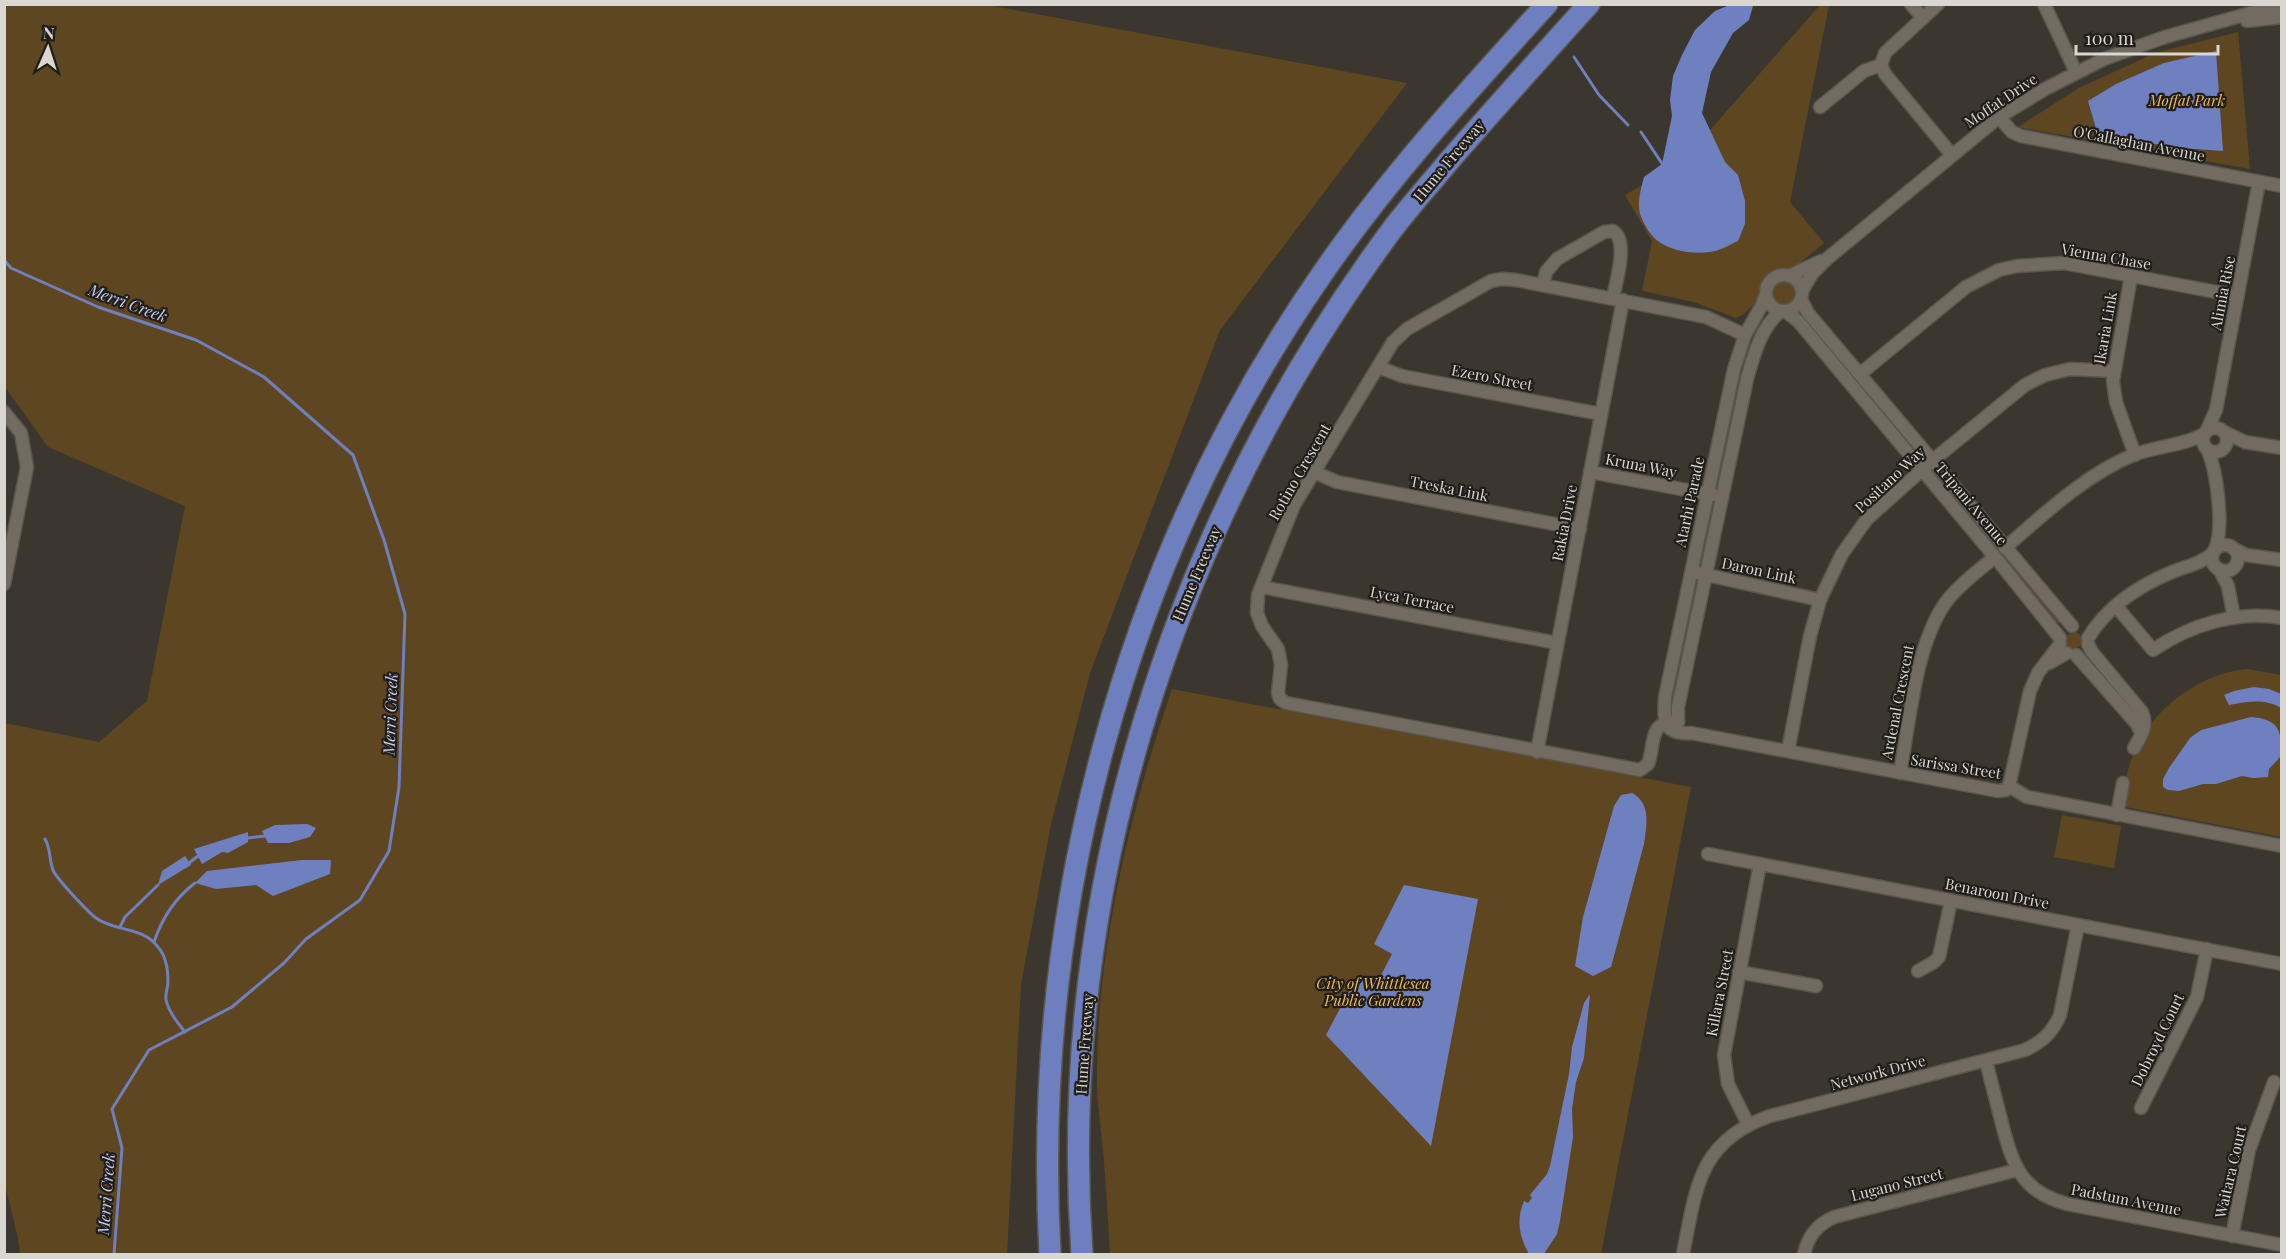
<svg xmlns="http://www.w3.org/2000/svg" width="2286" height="1259" font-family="'Playfair Display',serif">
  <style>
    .green { fill: #5e4720 }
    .water { fill: #6f80c0 }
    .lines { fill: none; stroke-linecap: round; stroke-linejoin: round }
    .stream { stroke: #6f80c0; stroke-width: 3 }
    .street-casing { stroke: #5a564e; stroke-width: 15 }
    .highway-casing { stroke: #5a564e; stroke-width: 24 }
    .street { stroke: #716b61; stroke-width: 12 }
    .highway { stroke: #6e7fbf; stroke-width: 21 }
    .labels { text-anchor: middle; stroke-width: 4.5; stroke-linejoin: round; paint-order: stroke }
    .street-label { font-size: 15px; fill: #dad7d1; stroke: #211e1a }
    .park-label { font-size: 15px; font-style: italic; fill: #f2bb5a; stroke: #211e1a }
    .water-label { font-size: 16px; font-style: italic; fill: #c3cef3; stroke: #211e1a }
  </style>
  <rect width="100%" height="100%" fill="#3c372e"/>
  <g class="green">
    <polygon points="5,5 988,5 1407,83 1220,330 1090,673 1051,824 1021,984 1007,1254 20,1254 18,1238 4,1181 4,723 99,742 147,701 185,506 48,447 5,387"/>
    <path d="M 1820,5 L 1829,5 L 1790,202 L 1824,243 L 1796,266 L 1770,275 C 1763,290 1753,312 1736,318 L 1694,302 L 1642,291 L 1652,241 L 1625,195 L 1682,162 Z"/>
    <polygon points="2238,32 2250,169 2018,127 2079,88 2155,53"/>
    <circle cx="1784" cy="293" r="11"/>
    <polygon points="1938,474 1993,541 1989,544 1934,477"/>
    <polygon points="2012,561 2061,622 2056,625 2007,564"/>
    <circle cx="2074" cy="640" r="8"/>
    <path d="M 2247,669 L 2281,675 L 2281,837 L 2126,807 C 2117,739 2182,675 2247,669 Z"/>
    <path d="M 1172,689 L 1691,787 L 1601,1254 L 1110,1254 C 1108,1220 1106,1185 1103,1150 C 1101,1127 1097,1104 1097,1082 C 1096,950 1130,813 1172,689 Z"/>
    <polygon points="2062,815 2121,826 2114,868 2054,857"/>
  </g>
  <g class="water">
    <path d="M 1732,4 L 1753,6 L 1749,20 L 1733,33 L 1711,72 L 1702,113 L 1725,162 L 1738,175 L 1745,201 L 1745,224 L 1738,241 C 1733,243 1727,247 1721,249 C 1704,256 1673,253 1658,241 C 1650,236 1643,222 1640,214 C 1637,201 1641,189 1644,177 L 1662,164 L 1672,116 L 1670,100 L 1673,76 L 1682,55 L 1695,30 L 1715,11 Z"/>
    <polygon points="2216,51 2223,151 2181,148 2098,135 2088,101 2116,84 2164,63"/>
    <path d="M 2254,687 L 2269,689 L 2281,694 L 2281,708 C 2264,698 2247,702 2229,705 L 2224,695 L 2234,691 Z"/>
    <path d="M 2251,717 C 2280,719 2282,732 2281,756 L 2269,769 L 2268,777 L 2253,778 L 2242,776 L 2216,784 L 2203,784 L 2179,791 L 2168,790 L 2163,787 L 2163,779 L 2169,768 L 2190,738 L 2201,730 Z"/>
    <path d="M 1632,793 C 1651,803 1647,825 1644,844 L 1611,967 L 1593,976 L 1575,966 L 1583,917 L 1614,806 L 1621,795 Z"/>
    <polygon points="307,824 316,828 310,837 289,843 268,843 262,831 275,825"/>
    <polygon points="248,832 248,842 228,853 222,852 202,864 194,849"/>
    <polygon points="185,856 191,865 158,885 162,871"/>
    <polygon points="302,860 331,860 330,874 273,896 256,885 216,889 195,883 207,871"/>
    <polygon points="1404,885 1478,899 1431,1146 1326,1035 1357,976 1376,985 1392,954 1374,944"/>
    <path d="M 1590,994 L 1584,1058 L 1576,1082 L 1572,1109 L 1573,1137 L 1560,1221 L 1557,1234 L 1544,1254 L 1529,1254 C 1519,1237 1516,1220 1524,1201 L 1528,1203 L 1532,1198 L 1530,1195 L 1547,1174 L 1550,1166 L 1569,1074 L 1572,1047 L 1584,1003 Z"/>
  </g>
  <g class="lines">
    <g class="stream">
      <polyline points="1574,57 1599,95 1628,125"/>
      <polyline points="1641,132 1663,165"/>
      <polyline points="4,260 11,268 98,307 196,340 264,377 353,455 384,540 405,614 399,787 389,851 360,900 306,939 284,963 232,1007 149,1050 112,1109 122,1148 114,1254"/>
      <polyline points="248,838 264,836"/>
      <path d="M 45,839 C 51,849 49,860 53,870 C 55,877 89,913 96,918 C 115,932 142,926 158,947 C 166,956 168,970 168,982 C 168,988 165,993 166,1000 C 169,1012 177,1022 185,1032"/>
      <polyline points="189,863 198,856"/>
      <polyline points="120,927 125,917 158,885"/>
      <path d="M 154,942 C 162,918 174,899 195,883"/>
    </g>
    <defs>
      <g id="street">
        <polyline points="1911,4 1923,18"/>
        <polyline points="2044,4 2076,72"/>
        <polyline points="2247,21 2282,17"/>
        <polyline points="1881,65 1885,74 1952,155"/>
        <polyline points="1881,65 1885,53 1938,4"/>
        <polyline points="1820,107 1864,71 1881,65"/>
        <polyline points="1999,117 2012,132 2021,136 2282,186"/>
        <circle cx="1784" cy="293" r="18"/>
        <polyline points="1789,276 1821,261"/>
        <polyline points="2131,276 2113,381 2116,402 2135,455"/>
        <path d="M 1543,285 L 1546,272 L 1557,259 L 1604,232 L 1613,231 C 1629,241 1616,281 1613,298"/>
        <polyline points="1802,291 1812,274 1828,258 1999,117 2045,89 2104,59 2165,37 2258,11 2282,7"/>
        <path d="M 1766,294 L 1762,305 L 1745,335 L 1734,369 L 1665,697 C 1664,720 1662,735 1691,733 L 1998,791 L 2006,790 L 2009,786 L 2027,797 L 2282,846"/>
        <polyline points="1801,299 1808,313 2072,626"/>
        <polyline points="1785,311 1798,321 1995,557 2060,638"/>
        <polyline points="1378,367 1402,376 1601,414"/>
        <polyline points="1860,374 1966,287 1999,270 2017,266 2064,263 2237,296"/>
        <polyline points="4,412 21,433 27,467 4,584"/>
        <circle cx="2215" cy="440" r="12"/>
        <polyline points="2206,432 2216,410 2259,182"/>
        <polyline points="2224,432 2245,442 2282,448"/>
        <path d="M 2207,449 C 2217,470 2225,532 2214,551"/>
        <polyline points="1314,472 1337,482 1580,529"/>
        <polyline points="1590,472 1713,495"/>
        <circle cx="2225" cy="558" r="13"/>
        <path d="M 2005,548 C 2044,514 2085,475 2133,455 C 2156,446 2183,446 2204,434"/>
        <polyline points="2234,549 2246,555 2282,560"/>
        <polyline points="2219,569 2228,586 2234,618"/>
        <polyline points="1698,573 1820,600"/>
        <polyline points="1262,587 1557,643"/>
        <path d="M 2116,606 L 2153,650 C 2190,625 2237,610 2282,618"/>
        <path d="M 2088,638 C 2107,607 2138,586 2172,572 C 2186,566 2202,564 2214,552"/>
        <path d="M 2088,644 L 2092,652 L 2142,712 C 2148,726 2141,736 2134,748"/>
        <polyline points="2076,655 2137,724 2141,733"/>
        <polyline points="2049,663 2067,653"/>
        <path d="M 1678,722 C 1647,721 1656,743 1648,764 L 1640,770 L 1286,703 L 1280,699 L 1278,693 L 1281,665 L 1278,649 L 1262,626 L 1257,613 L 1258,595 L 1294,505 L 1393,342 L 1407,329 L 1491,281 L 1502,279 L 1516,280 L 1706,317 L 1745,335"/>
        <path d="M 1678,722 L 1678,707 L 1747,379 C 1754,354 1761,327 1781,311"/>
        <polyline points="1788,751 1810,636 1820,600 1842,554 1867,519 1932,461 2025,385 2045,375 2070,369 2114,371"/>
        <polyline points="1537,752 1623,300"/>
        <path d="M 1900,773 C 1910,720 1916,637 1950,597 C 1963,582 1980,569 1995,557"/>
        <polyline points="2009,786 2030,691 2038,673 2060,644"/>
        <polyline points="2117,815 2123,783"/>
        <polyline points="1708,854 2282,964"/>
        <polyline points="1918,971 1934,962 1939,957 1951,901"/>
        <polyline points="1739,972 1816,986"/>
        <path d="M 1986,1061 C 1991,1082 1997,1103 2002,1124 C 2013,1166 2022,1192 2067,1204 L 2282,1245"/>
        <polyline points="2141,1108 2197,997 2207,949"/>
        <polyline points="1748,1124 1728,1084 1724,1055 1760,864"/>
        <polyline points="2232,1236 2249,1150 2274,1082"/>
        <path d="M 1683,1254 C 1696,1189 1698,1141 1770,1116 L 2025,1050 C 2042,1042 2053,1032 2060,1015 L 2078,925"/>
        <path d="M 1804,1254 C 1808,1236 1817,1225 1834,1217 L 2017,1170"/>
      </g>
      <g id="highway">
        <path d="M 1050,1254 C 1031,911 1124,561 1320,277 C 1387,179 1467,92 1547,4"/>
        <path d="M 1082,1254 C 1056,889 1175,524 1391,231 C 1409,207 1430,184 1449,161 C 1495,108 1542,56 1589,4"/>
      </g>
    </defs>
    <use href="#street" class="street-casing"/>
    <use href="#highway" class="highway-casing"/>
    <use href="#street" class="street"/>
    <use href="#highway" class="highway"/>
  </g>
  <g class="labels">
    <g class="street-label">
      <text transform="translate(2001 101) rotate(-34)" y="5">Moffat Drive</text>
      <text transform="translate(2139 144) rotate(11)" y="5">O'Callaghan Avenue</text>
      <text transform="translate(1449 161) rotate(-50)" y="5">Hume Freeway</text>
      <text transform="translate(2106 257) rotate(10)" y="5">Vienna Chase</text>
      <text transform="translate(2223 293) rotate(-79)" y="5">Alimia Rise</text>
      <text transform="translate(2106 328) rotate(-80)" y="5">Ikaria Link</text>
      <text transform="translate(1492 378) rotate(11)" y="5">Ezero Street</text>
      <text transform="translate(1641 466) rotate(11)" y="5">Kruna Way</text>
      <text transform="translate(1300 472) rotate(-60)" y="5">Rotino Crescent</text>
      <text transform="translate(1890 480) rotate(-43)" y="5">Positano Way</text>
      <text transform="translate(1449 489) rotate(11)" y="5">Treska Link</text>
      <text transform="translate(1690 502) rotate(-78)" y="5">Atarhi Parade</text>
      <text transform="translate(1971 504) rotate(50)" y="5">Tripani Avenue</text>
      <text transform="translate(1565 523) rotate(-79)" y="5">Rakia Drive</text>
      <text transform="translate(1759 571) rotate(12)" y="5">Daron Link</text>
      <text transform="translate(1197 574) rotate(-67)" y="5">Hume Freeway</text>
      <text transform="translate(1412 600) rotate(11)" y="5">Lyca Terrace</text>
      <text transform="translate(1898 702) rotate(-79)" y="5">Ardenal Crescent</text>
      <text transform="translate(1956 767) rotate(9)" y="5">Sarissa Street</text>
      <text transform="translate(1997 894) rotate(11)" y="5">Benaroon Drive</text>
      <text transform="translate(1720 993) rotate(-79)" y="5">Killara Street</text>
      <text transform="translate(2158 1040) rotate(-64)" y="5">Dobroyd Court</text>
      <text transform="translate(1085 1044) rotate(-86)" y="5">Hume Freeway</text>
      <text transform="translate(1878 1073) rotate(-15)" y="5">Network Drive</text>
      <text transform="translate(2231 1172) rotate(-77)" y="5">Waitara Court</text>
      <text transform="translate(1897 1185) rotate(-14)" y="5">Lugano Street</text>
      <text transform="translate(2126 1200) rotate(11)" y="5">Padstum Avenue</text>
    </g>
    <g class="park-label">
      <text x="2187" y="106">Moffat Park</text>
      <text x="1373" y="989">City of Whittlesea<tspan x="1373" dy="17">Public Gardens</tspan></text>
    </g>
    <g class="water-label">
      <text transform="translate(128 303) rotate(20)" y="6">Merri Creek</text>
      <text transform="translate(390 714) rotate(-88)" y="6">Merri Creek</text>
      <text transform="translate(106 1194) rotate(-86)" y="6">Merri Creek</text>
    </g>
  </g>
  <rect width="2286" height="1259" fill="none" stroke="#dad7d1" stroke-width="12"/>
  <g transform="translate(48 48) rotate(3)" stroke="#211e1a" stroke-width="4.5" paint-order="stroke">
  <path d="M0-4.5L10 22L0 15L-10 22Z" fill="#dad7d1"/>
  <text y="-9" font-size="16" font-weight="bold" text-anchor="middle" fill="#dad7d1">N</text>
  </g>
  <path d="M2076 45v9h142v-9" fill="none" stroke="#dad7d1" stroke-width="3"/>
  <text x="2085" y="45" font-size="18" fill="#dad7d1" stroke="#211e1a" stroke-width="4.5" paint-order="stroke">100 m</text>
</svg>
